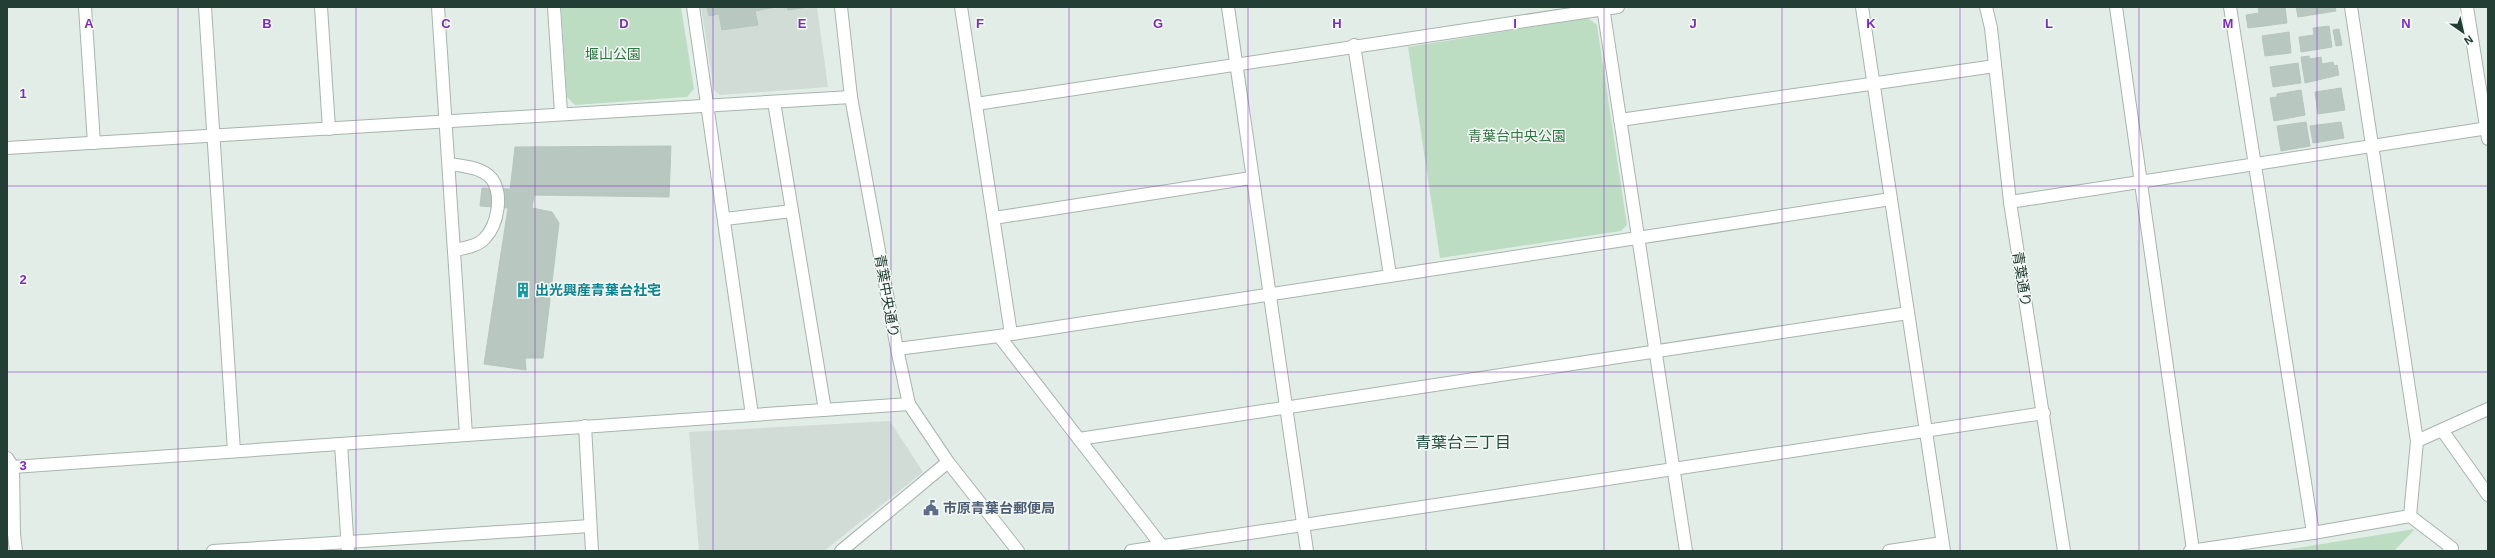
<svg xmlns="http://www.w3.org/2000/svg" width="2495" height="558" font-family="Arial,'Noto Sans JP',sans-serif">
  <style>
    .built { fill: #d1dcd6 }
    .green { fill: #bdddc2 }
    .building { fill: #b8c7c0; stroke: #b6c6be }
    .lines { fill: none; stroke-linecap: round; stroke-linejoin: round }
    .minor-casing { stroke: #a6b5ae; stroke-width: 14 }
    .minor { stroke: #fff; stroke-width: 12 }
    .grid { fill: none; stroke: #7b2cbf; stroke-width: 1; stroke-opacity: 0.55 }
    .labels { text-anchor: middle; stroke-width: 3; stroke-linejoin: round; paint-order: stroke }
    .park-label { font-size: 14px; fill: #2e7342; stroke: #f4f9f6 }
    .street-label { font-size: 14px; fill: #233e34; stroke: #f4f9f6 }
    .culture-label { font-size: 14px; font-weight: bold; fill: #0d838f; stroke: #f4f9f6; text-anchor: start }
    .service-label { font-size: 14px; font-weight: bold; fill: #4e5e75; stroke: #f4f9f6; text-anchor: start }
    .quarter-label { font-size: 16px; fill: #1f4f3f; stroke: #f4f9f6 }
    .grid-label { font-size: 13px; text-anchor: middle; font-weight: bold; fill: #7b2cbf; stroke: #f4f9f6; stroke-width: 3; stroke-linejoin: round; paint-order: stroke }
  </style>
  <rect width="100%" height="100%" fill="#e3ede7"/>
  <g class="built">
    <polygon points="701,7 817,7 828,87 720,95 714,90"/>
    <polygon points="890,421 923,472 824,551 699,551 689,432"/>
  </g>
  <g class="green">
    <polygon points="561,7 681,7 694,89 687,97 575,105 567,97"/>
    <polygon points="1588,18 1597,25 1627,225 1621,231 1440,258 1408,47"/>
    <polygon points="2415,529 2394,551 2278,551"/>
  </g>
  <g class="building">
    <polygon points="707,7 776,7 755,11 758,25 722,30 719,14 709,16"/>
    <polygon points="787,7 808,7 788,10"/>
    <polygon points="2258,7 2285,7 2287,23 2248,28 2246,15 2259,13"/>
    <polygon points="2296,7 2335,7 2336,11 2298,17"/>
    <polygon points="2329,26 2332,47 2301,52 2299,37 2314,35 2313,28"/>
    <polygon points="2339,29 2342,45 2336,46 2333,30"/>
    <polygon points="2289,32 2291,53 2265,56 2262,36"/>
    <polygon points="2309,56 2310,59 2321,57 2322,64 2333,62 2334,66 2337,65 2339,75 2305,83 2301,57"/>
    <polygon points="2298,63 2301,83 2273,87 2270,67"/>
    <polygon points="2341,88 2345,110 2318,114 2315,92"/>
    <polygon points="2301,90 2305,115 2274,121 2270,98 2277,97 2277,94"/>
    <polygon points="2306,122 2310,146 2281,151 2277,126"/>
    <polygon points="2341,122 2344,138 2313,143 2310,126"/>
    <polygon points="671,146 669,197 534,195 532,208 552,212 559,223 543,358 525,358 526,370 484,364 508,208 515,147"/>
    <polygon points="482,188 510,189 508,208 480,206"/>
  </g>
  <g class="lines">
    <defs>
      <g id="minor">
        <polyline points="85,7 94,143"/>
        <polyline points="205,7 234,451"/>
        <polyline points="321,7 329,129"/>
        <polyline points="438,7 466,435"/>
        <polyline points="554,7 561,113"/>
        <polyline points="693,7 752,415"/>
        <polyline points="841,7 851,97 897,349 909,404 948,462 1018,551"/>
        <polyline points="961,7 1011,334"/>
        <polyline points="1228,7 1307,551"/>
        <polyline points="1603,7 1686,551"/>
        <polyline points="1862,7 1944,551"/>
        <polyline points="1986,7 1991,28 2010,202 2064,551"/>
        <polyline points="2116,7 2193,550"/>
        <polyline points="2230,7 2313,533"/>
        <polyline points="2467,7 2488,139"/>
        <polyline points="1354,45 1390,275"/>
        <polyline points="774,102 825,410"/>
        <polyline points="976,104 1618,7"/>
        <polyline points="1620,120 1995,66"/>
        <polyline points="7,148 851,97"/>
        <path d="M 449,164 C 463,166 482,167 492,179 C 503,195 498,224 485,238 C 478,246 465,248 454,250"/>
        <polyline points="2010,202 2488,128"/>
        <polyline points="994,218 1251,178"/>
        <polyline points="725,219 792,211"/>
        <polyline points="999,336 1165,550"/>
        <polyline points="897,349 999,336 1891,199"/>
        <polyline points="585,426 592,551"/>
        <polyline points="2442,430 2488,495"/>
        <polyline points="1079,439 1908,313"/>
        <polyline points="2417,441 2488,409"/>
        <polyline points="341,444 348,551"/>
        <polyline points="7,458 13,467 14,534 16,551"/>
        <polyline points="13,467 909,404"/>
        <polyline points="2410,516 2452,548 2449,551"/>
        <polyline points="213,551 590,526"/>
        <polyline points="841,551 948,462"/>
        <polyline points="1131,551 2044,413"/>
        <polyline points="1889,551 1942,543"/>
        <polyline points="2190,551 2313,533 2410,516 2417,441 2351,7"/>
      </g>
    </defs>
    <use href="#minor" class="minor-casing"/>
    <use href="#minor" class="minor"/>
  </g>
  <path class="grid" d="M 178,7 L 178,551M 356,7 L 356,551M 535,7 L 535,551M 713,7 L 713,551M 891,7 L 891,551M 1069,7 L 1069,551M 1248,7 L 1248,551M 1426,7 L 1426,551M 1604,7 L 1604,551M 1782,7 L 1782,551M 1960,7 L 1960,551M 2139,7 L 2139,551M 2317,7 L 2317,551M 7,186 L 2488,186M 7,372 L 2488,372"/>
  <defs>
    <symbol id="building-bare" viewBox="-9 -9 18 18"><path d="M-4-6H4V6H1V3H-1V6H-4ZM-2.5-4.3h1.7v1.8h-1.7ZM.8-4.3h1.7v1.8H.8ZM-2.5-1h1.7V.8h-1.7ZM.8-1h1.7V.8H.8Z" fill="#0f9aa8" stroke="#f4f9f6" stroke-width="2.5" paint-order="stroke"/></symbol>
    <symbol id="civic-bare" viewBox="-9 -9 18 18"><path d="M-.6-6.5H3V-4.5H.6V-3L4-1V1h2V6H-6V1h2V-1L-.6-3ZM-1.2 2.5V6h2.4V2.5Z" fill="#5c6f8a" stroke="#f4f9f6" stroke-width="2.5" paint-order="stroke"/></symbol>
  </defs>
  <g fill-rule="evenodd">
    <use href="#building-bare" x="512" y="279" width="22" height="22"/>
    <use href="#civic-bare" x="920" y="497" width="22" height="22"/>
  </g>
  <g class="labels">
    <g class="park-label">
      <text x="613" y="59">堰山公園</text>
      <text x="1517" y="141">青葉台中央公園</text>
    </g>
    <g class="street-label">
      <text transform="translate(2022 279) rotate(81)" y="5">青葉通り</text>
      <text transform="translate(887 296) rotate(80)" y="5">青葉中央通り</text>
    </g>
    <g class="culture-label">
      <text x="535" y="295">出光興産青葉台社宅</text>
    </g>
    <g class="service-label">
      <text x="943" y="513">市原青葉台郵便局</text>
    </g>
    <g class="quarter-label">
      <text x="1463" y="448">青葉台三丁目</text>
    </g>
  </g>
  <g class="grid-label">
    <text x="89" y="28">A</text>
    <text x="267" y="28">B</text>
    <text x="446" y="28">C</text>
    <text x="624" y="28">D</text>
    <text x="802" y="28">E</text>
    <text x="980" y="28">F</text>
    <text x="1158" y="28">G</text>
    <text x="1337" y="28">H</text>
    <text x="1515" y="28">I</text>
    <text x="1693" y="28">J</text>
    <text x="1871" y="28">K</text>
    <text x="2049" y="28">L</text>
    <text x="2228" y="28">M</text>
    <text x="2406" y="28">N</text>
    <text x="23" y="98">1</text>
    <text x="23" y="284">2</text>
    <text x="23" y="470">3</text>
  </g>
  <rect width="2495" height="558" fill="none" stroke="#233e34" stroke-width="16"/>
  <g transform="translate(2463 32) rotate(146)" stroke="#f4f9f6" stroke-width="3" paint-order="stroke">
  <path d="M0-3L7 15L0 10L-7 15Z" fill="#233e34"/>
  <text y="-6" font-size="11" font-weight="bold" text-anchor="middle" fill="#233e34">N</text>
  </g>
</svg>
